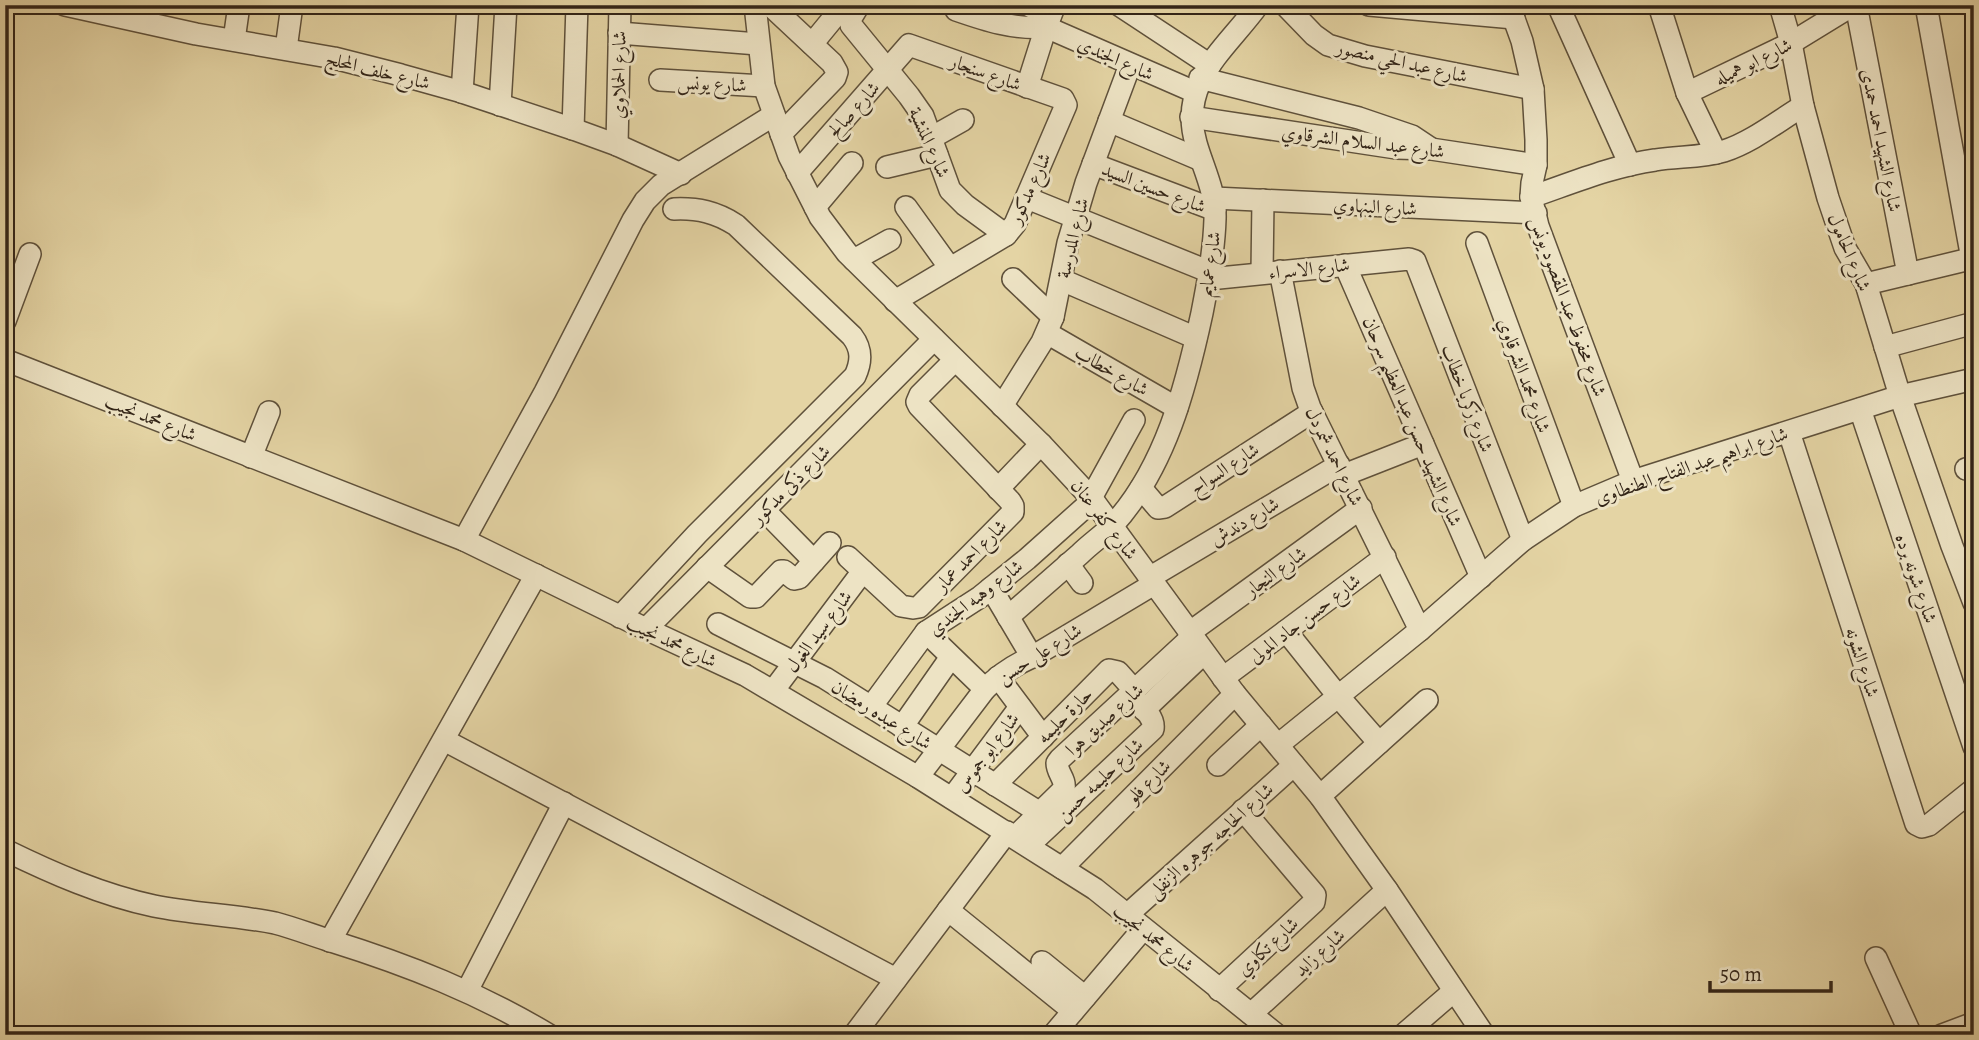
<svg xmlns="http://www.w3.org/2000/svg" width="1979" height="1040" font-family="Alegreya,Amiri,serif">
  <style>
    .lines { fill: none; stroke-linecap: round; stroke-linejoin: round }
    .minor-casing { stroke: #5f513b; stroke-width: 24 }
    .minor { stroke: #ede3c4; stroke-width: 21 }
    .labels { text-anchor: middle; stroke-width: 6; stroke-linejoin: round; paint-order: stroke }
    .street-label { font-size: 19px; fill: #332518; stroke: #ede3c4 }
  </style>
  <rect width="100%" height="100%" fill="#e4d4a4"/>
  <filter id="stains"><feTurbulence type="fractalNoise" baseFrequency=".00286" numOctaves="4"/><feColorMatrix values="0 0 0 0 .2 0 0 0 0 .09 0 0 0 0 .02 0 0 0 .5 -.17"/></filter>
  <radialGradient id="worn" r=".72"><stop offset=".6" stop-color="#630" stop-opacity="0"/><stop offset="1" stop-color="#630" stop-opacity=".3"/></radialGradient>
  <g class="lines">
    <defs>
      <g id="minor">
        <polyline points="65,5 196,34 334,58 401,75 462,92 573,129 617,145 681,174"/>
        <polyline points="755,5 764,86 789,156 820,217 847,253 1041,444 1093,500 1235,694 1320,796 1387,890 1484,1035"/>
        <polyline points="770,5 832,63 837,72 835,78 781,134"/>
        <polyline points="859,5 851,18 851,25 909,96 923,116 950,190 965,205 1006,235"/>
        <polyline points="1028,5 1050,17"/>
        <polyline points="1119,5 1210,65"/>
        <polyline points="1285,5 1314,35 1328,45 1365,56 1533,89"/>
        <polyline points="1369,5 1514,18"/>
        <polyline points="1509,5 1522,41 1533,89 1536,140 1536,165 1532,183 1531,197 1538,226 1633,481"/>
        <polyline points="1558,5 1630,165"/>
        <polyline points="1659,5 1687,93 1716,153"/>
        <polyline points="1780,5 1791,43 1803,106 1828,198 1845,248 1866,284 1900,396 1952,546 1974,603"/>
        <polyline points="1856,5 1908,274"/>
        <polyline points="1926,5 1972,259"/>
        <path d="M 956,10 C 985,20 1014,30 1046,27 L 1195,92"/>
        <polyline points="619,33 758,44"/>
        <polyline points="234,40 239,5"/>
        <polyline points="812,44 835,16"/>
        <polyline points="286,49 292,5"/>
        <polyline points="1200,78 1359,118 1412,136 1430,148"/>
        <polyline points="660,80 764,86"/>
        <polyline points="1027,87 1046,27 1055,5"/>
        <polyline points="462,92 468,5"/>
        <polyline points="1687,93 1791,43 1853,5"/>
        <polyline points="500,105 506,5"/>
        <polyline points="1191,117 1396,148 1431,149 1536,165"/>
        <polyline points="1109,121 1201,160"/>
        <polyline points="573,129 577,5"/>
        <polyline points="931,138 963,120"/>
        <polyline points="617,145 620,5"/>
        <polyline points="1093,164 1215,210"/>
        <polyline points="887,167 937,155"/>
        <polyline points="797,173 909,45 1063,99 1066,105 1015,224 1006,235 895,301"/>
        <path d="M 1531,197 C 1572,183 1612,166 1655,160 C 1678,156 1701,158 1724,151 C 1752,142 1778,121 1803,106"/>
        <polyline points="1027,198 1210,272"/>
        <polyline points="1214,198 1536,213"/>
        <polyline points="815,207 852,163"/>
        <polyline points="906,207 950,268"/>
        <polyline points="1477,243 1574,506"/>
        <polyline points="854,260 890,240"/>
        <polyline points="1345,265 1481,577"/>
        <polyline points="1280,271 1303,388 1310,408 1420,630"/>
        <polyline points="1262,273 1263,200"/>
        <polyline points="1013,279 1053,317"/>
        <polyline points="1209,279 1409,259 1415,261 1523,540"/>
        <polyline points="1062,280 1196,338"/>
        <polyline points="1866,284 1974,258"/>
        <polyline points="5,321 30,254"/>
        <polyline points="1047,333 1177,408"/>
        <polyline points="1885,347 1974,323"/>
        <polyline points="5,360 464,540 646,629 745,675 918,777 1095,889 1277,1035"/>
        <polyline points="1002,406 1042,342 1053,317 1068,243 1086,183 1130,65"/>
        <polyline points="1860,409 1974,747"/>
        <polyline points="1789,432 1916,824 1922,827 1929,825 1974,789"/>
        <polyline points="251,457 269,412"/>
        <polyline points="1966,469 1974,467"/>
        <polyline points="1344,475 1423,444"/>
        <polyline points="1141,488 1158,508 1165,507 1312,412"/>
        <polyline points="998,489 1041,444"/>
        <polyline points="1091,498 1134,420"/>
        <polyline points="764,510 814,561"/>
        <polyline points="464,540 545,392 633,220 645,201 661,185 774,115"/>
        <polyline points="848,557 901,606 913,608 919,607 1013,512 1013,506 1010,501 919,406 917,402 920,395 955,360"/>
        <polyline points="1068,564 1082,583"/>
        <polyline points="707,567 750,597 756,597 781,571 784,571 794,579 799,578 830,543"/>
        <polyline points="1149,578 1339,465"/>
        <polyline points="991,588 1032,657"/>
        <path d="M 620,617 L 697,534 L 855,376 C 862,361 862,349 852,336 L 736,225 C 716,212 698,208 674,209"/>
        <path d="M 1008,617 C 1032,596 1056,575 1080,554 C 1090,544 1102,536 1112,526 C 1165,469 1186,387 1202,313 C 1208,282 1214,251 1215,219 C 1216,192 1203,168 1196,143 C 1178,82 1226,49 1258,5"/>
        <polyline points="718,624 825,678 1040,813"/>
        <polyline points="646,629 934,339"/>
        <polyline points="1286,631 1338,696 1379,743"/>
        <polyline points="926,632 985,689"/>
        <polyline points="1189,633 1361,508"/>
        <polyline points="998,677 1043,737"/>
        <polyline points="1223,678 1385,557"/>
        <polyline points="773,691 863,571"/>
        <polyline points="871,707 926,632 980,597 1027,559 1093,500"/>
        <polyline points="1144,710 1204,653"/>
        <polyline points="902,727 951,657"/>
        <polyline points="444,740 896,979"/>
        <polyline points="1278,745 1420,630 1523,540 1574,506 1633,481 1900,396 1974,379"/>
        <polyline points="1218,765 1261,725"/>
        <path d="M 918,777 L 985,689 C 999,675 1014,665 1032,657 L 1154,584"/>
        <polyline points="995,785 1109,670 1118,672 1135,691"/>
        <polyline points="1320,796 1427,700"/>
        <polyline points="952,798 1020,707"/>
        <path d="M 1015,837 L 1064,789 C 1066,779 1057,773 1057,763 L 1060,759 L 1192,637"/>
        <path d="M 1028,846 L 1153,729 C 1155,715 1139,705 1130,696"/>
        <path d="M 5,850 C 52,873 102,895 154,906 C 194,914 235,915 275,923 C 294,928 312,935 331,941 C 408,965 479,993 549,1035"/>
        <polyline points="1062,868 1235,694"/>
        <polyline points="948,910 1073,1011"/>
        <polyline points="1127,915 1294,765"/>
        <polyline points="330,941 536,575"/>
        <polyline points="1876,958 1911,1035"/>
        <polyline points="1042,962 1085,997"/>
        <polyline points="1219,990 1314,902 1315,895 1243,810"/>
        <polyline points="467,991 564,803"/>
        <polyline points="1251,1014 1387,890"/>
        <polyline points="854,1035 1007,832"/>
        <polyline points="1053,1035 1143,929"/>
        <polyline points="1403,1035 1454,991"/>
        <polyline points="1942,1035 1974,1023"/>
      </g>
    </defs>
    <use href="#minor" class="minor-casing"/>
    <use href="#minor" class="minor"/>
  </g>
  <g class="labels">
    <g class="street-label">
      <text transform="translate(1116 58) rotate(24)" y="7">شارع الجندي</text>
      <text transform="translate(1402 61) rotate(13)" y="7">شارع عبد الحي منصور</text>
      <text transform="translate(1753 61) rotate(-26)" y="7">شارع ابو هميله</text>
      <text transform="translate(378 70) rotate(14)" y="7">شارع خلف المحلج</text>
      <text transform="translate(986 72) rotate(20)" y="7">شارع سنجار</text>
      <text transform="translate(618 75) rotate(-89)" y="7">شارع الحملاوي</text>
      <text transform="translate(712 83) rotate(3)" y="7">شارع يونس</text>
      <text transform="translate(853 109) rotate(-48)" y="7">شارع صالح</text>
      <text transform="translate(1882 140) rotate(79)" y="7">شارع الشهيد احمد حمدى</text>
      <text transform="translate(1363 141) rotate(7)" y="7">شارع عبد السلام الشرقاوي</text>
      <text transform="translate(930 142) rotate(66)" y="7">شارع المنشية</text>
      <text transform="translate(1154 187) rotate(21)" y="7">شارع حسين السيد</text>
      <text transform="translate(1029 188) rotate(-65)" y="7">شارع مدكور</text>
      <text transform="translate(1375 206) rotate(3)" y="7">شارع البنهاوي</text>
      <text transform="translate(1072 238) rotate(-76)" y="7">شارع المدرسة</text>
      <text transform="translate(1850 252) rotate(67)" y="7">شارع الحامول</text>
      <text transform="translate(1209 264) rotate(-82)" y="7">شارع عمايم</text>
      <text transform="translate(1309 268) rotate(-6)" y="7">شارع الاسراء</text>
      <text transform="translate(1569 306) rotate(70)" y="7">شارع محفوظ عبد المقصود يونس</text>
      <text transform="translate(1112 370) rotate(30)" y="7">شارع خطاب</text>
      <text transform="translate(1525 375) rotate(70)" y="7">شارع محمد الشرقاوي</text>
      <text transform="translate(1468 398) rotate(69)" y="7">شارع زكريا خطاب</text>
      <text transform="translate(151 417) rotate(22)" y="7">شارع محمد نجيب</text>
      <text transform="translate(1413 421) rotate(67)" y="7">شارع الشهيد حسن عبد العظيم سرحان</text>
      <text transform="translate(1335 456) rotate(64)" y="7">شارع احمد شمردل</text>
      <text transform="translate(1691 465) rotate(-19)" y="7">شارع ابراهيم عبد الفتاح الطنطاوى</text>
      <text transform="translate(1224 468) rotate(-33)" y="7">شارع السواح</text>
      <text transform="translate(790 484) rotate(-45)" y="7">شارع ذكى مدكور</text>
      <text transform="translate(1105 519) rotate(52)" y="7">شارع كفر عنان</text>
      <text transform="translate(1244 521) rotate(-31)" y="7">شارع دندش</text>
      <text transform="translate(970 555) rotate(-45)" y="7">شارع احمد عمار</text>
      <text transform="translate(1275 571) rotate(-36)" y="7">شارع النجار</text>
      <text transform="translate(1917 578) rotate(71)" y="7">شارع شونه برده</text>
      <text transform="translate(975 597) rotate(-37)" y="7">شارع وهبه الجندي</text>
      <text transform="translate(1304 618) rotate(-37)" y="7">شارع حسن جاد المولى</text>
      <text transform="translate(818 631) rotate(-53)" y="7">شارع سيد الغول</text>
      <text transform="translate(672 641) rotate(25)" y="7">شارع محمد نجيب</text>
      <text transform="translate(1039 653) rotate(-32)" y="7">شارع على حسن</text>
      <text transform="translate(1863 662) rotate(72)" y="7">شارع الشونه</text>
      <text transform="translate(882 714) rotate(32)" y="7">شارع عبده رمضان</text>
      <text transform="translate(1064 715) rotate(-45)" y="7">حارة حليمه</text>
      <text transform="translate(1104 719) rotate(-42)" y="7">شارع صديق هوا</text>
      <text transform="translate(986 752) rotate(-53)" y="7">شارع ابو جموس</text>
      <text transform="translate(1099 779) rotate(-43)" y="7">شارع حليمه حسن</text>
      <text transform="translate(1148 781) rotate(-45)" y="7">شارع فلو</text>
      <text transform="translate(1210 840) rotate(-42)" y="7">شارع الحاجه جوهره الزنفلى</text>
      <text transform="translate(1154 937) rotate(39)" y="7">شارع محمد نجيب</text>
      <text transform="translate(1267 946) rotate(-43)" y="7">شارع تكاوي</text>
      <text transform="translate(1319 952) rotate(-42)" y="7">شارع زايد</text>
    </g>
  </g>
  <rect width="1979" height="1040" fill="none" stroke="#e4d4a4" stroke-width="28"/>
  <rect x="7" y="7" width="1965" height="1026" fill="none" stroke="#332518" stroke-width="3.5"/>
  <rect x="14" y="14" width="1951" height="1012" fill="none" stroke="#332518" stroke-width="2"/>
  <path d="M1710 981v10h121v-10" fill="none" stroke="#332518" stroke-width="3.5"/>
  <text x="1720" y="981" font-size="21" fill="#332518" stroke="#ede3c4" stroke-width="5" paint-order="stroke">50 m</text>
  <rect width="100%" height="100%" filter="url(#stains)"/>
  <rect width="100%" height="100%" fill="url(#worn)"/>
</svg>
